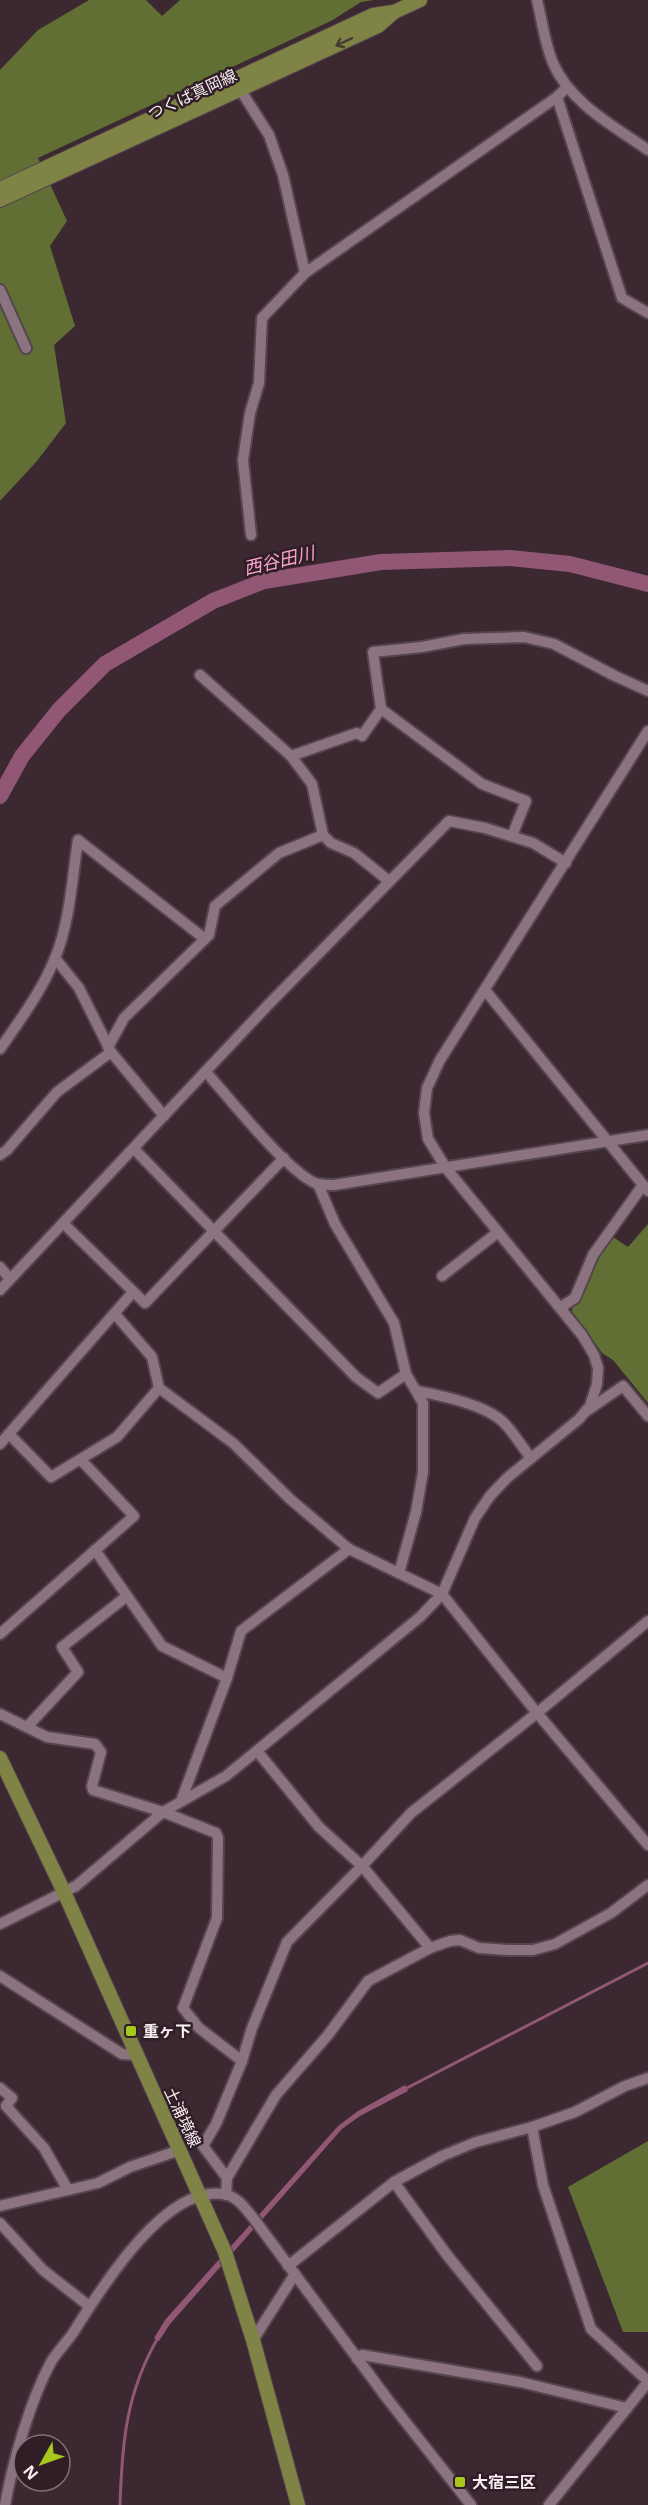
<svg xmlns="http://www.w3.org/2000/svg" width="648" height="2505" font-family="'Noto Sans','Noto Sans JP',sans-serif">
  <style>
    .forest { fill: #616f34 }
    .water { fill: #915775 }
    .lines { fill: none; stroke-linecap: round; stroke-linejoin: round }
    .stream { stroke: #915775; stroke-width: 3 }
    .river { stroke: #915775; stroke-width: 16 }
    .minor-casing { stroke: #55454d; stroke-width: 14 }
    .major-casing { stroke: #55454d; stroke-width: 16 }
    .minor { stroke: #8b747f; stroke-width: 10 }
    .major { stroke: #7f8345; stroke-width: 14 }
    .oneway { stroke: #483c30 }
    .poi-dot { fill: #a8c71c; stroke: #301e27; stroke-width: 2 }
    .labels { text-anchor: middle; stroke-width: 5; stroke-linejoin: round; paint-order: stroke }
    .street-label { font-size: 16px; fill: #f9ecf2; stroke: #301e27 }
    .poi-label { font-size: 16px; font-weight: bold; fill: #f9ecf2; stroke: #301e27; text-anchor: start }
    .water-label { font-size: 18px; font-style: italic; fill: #f9a3cf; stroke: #301e27 }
  </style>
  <rect width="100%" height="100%" fill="#3b2831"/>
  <g class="forest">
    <polygon points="89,0 146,0 162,16 180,0 374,0 361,2 331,21 38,158 67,221 50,246 75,326 54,345 66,423 37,461 0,501 0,70 38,30"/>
    <polygon points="648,1224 648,1403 613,1360 602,1353 572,1311 575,1298 610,1235 628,1247"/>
    <polygon points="648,2141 648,2332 623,2332 568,2187"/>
  </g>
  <polygon class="water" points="405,2085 408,2091 360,2116 342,2129 170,2324 159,2341 154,2338 165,2320 338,2126 358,2111"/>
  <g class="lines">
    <g class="stream">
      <polyline points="403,2090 648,1963"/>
      <path d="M 120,2505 C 122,2443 126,2392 159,2336"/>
    </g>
    <polyline class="river" points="0,796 22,756 59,710 105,664 213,601 264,581 381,562 510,558 570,564 648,584"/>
    <defs>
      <g id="minor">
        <path d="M 537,0 C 542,21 545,44 553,63 C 570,103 614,126 648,150"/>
        <polyline points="236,83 269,135 283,175 305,273"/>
        <polyline points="557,97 622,298 648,313"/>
        <polyline points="0,290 26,348"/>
        <polyline points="251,535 243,460 250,413 259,383 262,318 305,273 557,97 567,87"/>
        <polyline points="200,675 291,756 312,784 323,835 331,843 354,853 389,881"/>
        <polyline points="381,709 482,784 526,801 512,836"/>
        <polyline points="291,756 357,733 362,736 381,709 373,652 422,647 464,639 524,637 554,644 615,676 648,691"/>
        <polyline points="55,958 79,988 111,1052 164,1116"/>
        <polyline points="485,990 648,1191"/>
        <polyline points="108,1047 124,1018 209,935 215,906 279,853 323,835"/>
        <path d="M 0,1049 C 20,1020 42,991 55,958 C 70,922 72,879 78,840 L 205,939"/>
        <path d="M 206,1072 C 229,1098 286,1170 315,1183 C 321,1185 328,1185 334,1185 L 648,1135"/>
        <polyline points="134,1149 356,1377 378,1393 406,1374"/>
        <polyline points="0,1155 7,1150 57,1092 111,1052"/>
        <polyline points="318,1184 335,1224 394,1323 406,1374 423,1403 423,1472 416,1512 399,1573"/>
        <polyline points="64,1224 145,1303 284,1158"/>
        <polyline points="0,1267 10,1279"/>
        <polyline points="442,1276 498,1232"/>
        <polyline points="0,1290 267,1006 449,821 485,828 533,843 566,863"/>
        <polyline points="561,1307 575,1298 593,1255 643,1185"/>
        <polyline points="115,1314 152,1357 159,1388 233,1443 290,1499 349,1549 442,1594 537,1713 648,1845"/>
        <path d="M 417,1391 C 442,1396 483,1404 502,1421 C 513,1431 521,1446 531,1458"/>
        <polyline points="588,1410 623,1386 648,1416"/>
        <polyline points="9,1434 51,1477 117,1437 159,1388"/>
        <polyline points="0,1444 133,1292"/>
        <polyline points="95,1550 162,1646 227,1678"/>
        <polyline points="0,1634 134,1516 81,1460"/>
        <polyline points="0,1714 47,1737 95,1744 101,1752 92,1786 93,1790 163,1812 216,1833 218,1838 217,1918 183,2008 199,2028 242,2061"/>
        <polyline points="27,1727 78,1672 62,1647 127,1596"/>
        <polyline points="257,1751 319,1827 362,1866 430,1948"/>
        <polyline points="181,1801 227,1678 241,1631 349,1549"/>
        <polyline points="0,1924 76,1886 163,1812 226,1776 420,1617 442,1594 475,1518 490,1496 507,1478 579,1419 590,1406 597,1384 598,1368 594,1355 582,1335 446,1168 428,1139 424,1113 427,1088 440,1060 648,731"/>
        <polyline points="0,1976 122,2054 136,2055"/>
        <polyline points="0,2088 12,2098 6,2106 44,2148 68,2190"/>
        <polyline points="532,2127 543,2185 591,2329 648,2381"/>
        <polyline points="227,2178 203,2146 216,2124 242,2061 252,2028 287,1942 362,1866 411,1813 537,1713 648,1621"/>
        <polyline points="394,2182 447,2255 537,2366"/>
        <polyline points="226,2195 227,2178 276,2095 328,2035 368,1981 430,1948 450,1941 460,1940 479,1948 508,1950 533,1950 555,1944 611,1913 648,1885"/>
        <polyline points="0,2206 98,2183 130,2167 180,2150"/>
        <polyline points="0,2223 43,2270 89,2306"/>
        <polyline points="288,2266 394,2182 442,2156 476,2142 532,2127 575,2112 625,2086 648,2078"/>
        <polyline points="253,2340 295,2274"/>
        <polyline points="357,2359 362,2355 520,2382 627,2408"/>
        <path d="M 5,2505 C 13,2461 30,2401 51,2362 C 57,2352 66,2343 73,2333 C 100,2290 167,2180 227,2195 C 239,2198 247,2211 254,2219 L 389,2401 L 471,2505"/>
        <polyline points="549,2505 648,2382"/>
      </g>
      <g id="major">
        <polyline points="0,189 373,15 394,12 420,0"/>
        <polyline points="0,200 378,26 394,12"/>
        <polyline points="0,1758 64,1892 225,2252 253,2340 298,2505"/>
      </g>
    </defs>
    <use href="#minor" class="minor-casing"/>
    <use href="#major" class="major-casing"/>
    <use href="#minor" class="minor"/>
    <use href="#major" class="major"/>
  </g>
  <defs><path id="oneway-shaft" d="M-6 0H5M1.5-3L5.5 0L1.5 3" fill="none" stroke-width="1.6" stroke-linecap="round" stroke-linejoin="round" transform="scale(1.5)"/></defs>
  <use class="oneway" href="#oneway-shaft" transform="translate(344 42) rotate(155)"/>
  <g class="poi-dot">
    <rect x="125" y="2025" width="12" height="12" rx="3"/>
    <rect x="454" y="2476" width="12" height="12" rx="3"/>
  </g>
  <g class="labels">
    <g class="street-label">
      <text transform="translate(192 94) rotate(-25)" y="6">つくば真岡線</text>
      <text transform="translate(183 2117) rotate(65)" y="6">土浦境線</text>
    </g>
    <g class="poi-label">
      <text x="143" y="2037">重ヶ下</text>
      <text x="472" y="2488">大宿三区</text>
    </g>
    <g class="water-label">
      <text transform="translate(279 561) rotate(-13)" y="6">西谷田川</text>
    </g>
  </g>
  <g transform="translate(42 2463) rotate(230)"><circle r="28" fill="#301e27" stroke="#807078" stroke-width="1.5"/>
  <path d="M0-4.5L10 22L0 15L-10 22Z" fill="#a8c71c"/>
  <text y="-9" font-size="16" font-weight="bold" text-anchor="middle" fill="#f9ecf2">N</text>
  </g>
</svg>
